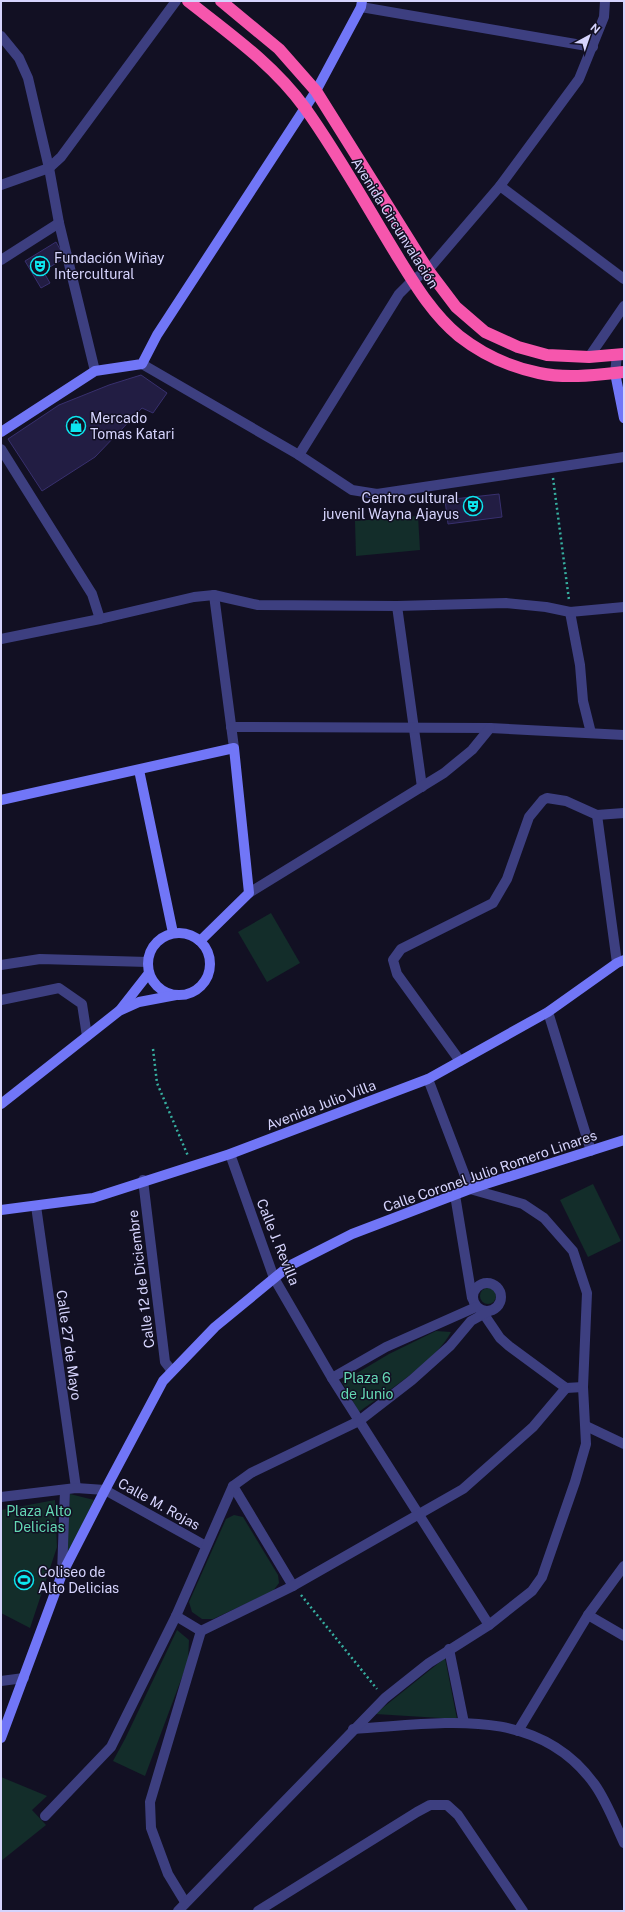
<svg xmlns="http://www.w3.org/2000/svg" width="625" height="1912" font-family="'Public Sans',sans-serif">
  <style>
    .green { fill: #132d2a }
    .building { fill: #221d43; stroke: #38306e }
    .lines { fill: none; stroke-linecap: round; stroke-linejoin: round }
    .path { stroke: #36afa0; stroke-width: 2.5; stroke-dasharray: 2 3; stroke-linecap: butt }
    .street { stroke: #3d3f80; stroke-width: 10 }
    .secondary { stroke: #7176f7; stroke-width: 10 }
    .highway { stroke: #f656ad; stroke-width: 12 }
    .labels { text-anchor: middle; stroke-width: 3; stroke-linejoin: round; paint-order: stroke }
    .street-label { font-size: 14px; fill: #d6d4fd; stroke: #121023 }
    .poi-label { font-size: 14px; fill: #d6d4fd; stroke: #121023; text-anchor: start }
    .park-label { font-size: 14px; fill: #64d9b4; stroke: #121023 }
  </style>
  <rect width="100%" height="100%" fill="#121023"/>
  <g class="green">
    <polygon points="418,516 420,550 356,556 355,521"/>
    <polygon points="271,913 300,963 267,982 238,932"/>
    <polygon points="593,1184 621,1241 588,1257 560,1200"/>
    <circle cx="488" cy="1296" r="8"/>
    <path d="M 436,1331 L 451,1332 C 436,1361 386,1392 359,1412 L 342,1382 L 389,1354 Z"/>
    <polygon points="70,1494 94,1500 66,1559"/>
    <polygon points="55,1500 57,1547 30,1628 1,1613 1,1510"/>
    <polygon points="234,1515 243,1517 278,1575 279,1583 273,1591 213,1619 202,1619 192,1612 189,1602 226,1519"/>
    <polygon points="177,1630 189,1640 188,1661 145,1776 113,1761 125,1739"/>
    <polygon points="445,1658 457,1719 375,1714"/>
    <polygon points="1,1777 47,1796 32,1810 46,1825 1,1861"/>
  </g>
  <g class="building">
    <polygon points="56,242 65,258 43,271 50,283 41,288 25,261"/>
    <polygon points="141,375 167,393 153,413 142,408 95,457 42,491 8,439 59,405 109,385"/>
    <polygon points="499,494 502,517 448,524 445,500"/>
  </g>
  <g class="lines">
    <g class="path">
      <polyline points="553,478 569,600"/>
      <polyline points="153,1049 157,1083 188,1156"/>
      <polyline points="301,1595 377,1689"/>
    </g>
    <g class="street">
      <polyline points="361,7 593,47"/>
      <polyline points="1,36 19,58 28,78 49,168 59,223 95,371"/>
      <polyline points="1,185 49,168 61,157 176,1"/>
      <polyline points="500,186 624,279"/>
      <polyline points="1,260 59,223"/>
      <polyline points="589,357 624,306"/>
      <polyline points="142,364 299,455 352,490 377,494 624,457"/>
      <polyline points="615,373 617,355"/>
      <polyline points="1,449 92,594 100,619"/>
      <polyline points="299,455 399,294 413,280 428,270 500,186 579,79 604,17 605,1"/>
      <polyline points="214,595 234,748"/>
      <polyline points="397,606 422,787"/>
      <polyline points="570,612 580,665 583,701 591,733"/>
      <polyline points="1,639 100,619 194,597 214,595 258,605 397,606 506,603 546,607 570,612 624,607"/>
      <polyline points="231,727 490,728 624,735"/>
      <polyline points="597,815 617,963"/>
      <polyline points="249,893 444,773 472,750 490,728"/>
      <polyline points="1,965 40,959 148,962"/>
      <polyline points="1,1000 59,988 82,1004 87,1036"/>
      <polyline points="548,1012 591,1151"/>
      <polyline points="460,1061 397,974 393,960 401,949 493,903 507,879 529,817 543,800 547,798 566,801 597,815 624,813"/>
      <polyline points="230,1154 274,1278 332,1378 489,1625"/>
      <polyline points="143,1180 165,1362 172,1371"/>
      <polyline points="455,1195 472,1298"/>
      <polyline points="36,1206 76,1488"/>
      <circle cx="487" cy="1297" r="14"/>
      <polyline points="481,1310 500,1338 509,1346 566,1388 583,1387"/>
      <polyline points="332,1378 386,1347 476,1307"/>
      <polyline points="586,1426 624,1444"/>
      <polyline points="233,1486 293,1586"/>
      <polyline points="1,1497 76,1488 105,1490 206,1546"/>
      <polyline points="62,1574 65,1490"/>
      <polyline points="588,1615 624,1636"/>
      <polyline points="176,1616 201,1631 293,1586 463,1489 533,1427 566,1388"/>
      <polyline points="449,1649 464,1723"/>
      <polyline points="1,1681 24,1678"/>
      <path d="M 353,1729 C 439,1724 537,1703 595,1785 C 607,1802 615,1824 624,1843"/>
      <polyline points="518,1731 588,1615 624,1566"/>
      <polyline points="45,1816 111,1747 176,1616 233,1486 251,1473 359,1421 412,1380 450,1346 471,1321 489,1311"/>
      <polyline points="185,1902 168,1874 151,1828 150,1802 201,1631"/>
      <polyline points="178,1911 385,1698 429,1663 489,1625 532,1591 542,1577 575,1482 586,1444 583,1387 587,1293 573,1251 544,1218 523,1204 470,1189 428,1079"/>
      <polyline points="258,1911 417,1812 430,1805 447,1805 458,1815 523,1911"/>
    </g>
    <g class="secondary">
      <polyline points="615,373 624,418"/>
      <polyline points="1,432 95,371 142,364 157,335 316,91 361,7 362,1"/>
      <polyline points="139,770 173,933"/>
      <polyline points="1,800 234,748 249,893 200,941"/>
      <circle cx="179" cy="964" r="31"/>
      <polyline points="120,1010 149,973"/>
      <polyline points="1,1104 119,1011 139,1002 176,995"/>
      <polyline points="1,1210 93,1198 230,1154 428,1079 548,1012 617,963 624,960"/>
      <polyline points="1,1738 62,1574 105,1490 163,1381 215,1327 289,1266 352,1234 470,1189 624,1140"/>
    </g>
    <g class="highway">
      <path d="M 188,1 C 230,34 274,65 305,108 C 338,154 366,205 396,254 C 414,283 432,314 459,336 C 482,354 510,367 539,373 C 567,379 596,375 624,372"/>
      <polyline points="221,1 279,49 316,91 428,270 456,307 485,332 518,347 547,355 589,357 624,354"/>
    </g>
  </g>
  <defs>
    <symbol id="theatre-ring" viewBox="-11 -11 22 22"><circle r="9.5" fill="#121023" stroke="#0de7ef" stroke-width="1.5"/><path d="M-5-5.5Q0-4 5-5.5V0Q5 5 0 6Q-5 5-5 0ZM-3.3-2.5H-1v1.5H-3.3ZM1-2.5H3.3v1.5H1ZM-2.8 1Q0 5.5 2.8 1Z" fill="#0de7ef"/></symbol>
    <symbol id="shop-ring" viewBox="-11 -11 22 22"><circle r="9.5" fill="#121023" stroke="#0de7ef" stroke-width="1.5"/><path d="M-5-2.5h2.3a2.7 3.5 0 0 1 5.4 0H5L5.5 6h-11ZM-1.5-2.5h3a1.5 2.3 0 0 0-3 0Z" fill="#0de7ef"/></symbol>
    <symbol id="stadium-ring" viewBox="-11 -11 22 22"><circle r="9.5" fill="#121023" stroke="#0de7ef" stroke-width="1.5"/><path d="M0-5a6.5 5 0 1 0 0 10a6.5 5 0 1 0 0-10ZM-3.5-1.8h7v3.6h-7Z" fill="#0de7ef"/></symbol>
  </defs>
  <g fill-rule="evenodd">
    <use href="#theatre-ring" x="29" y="255" width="22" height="22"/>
    <use href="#shop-ring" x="65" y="415" width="22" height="22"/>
    <use href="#theatre-ring" x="462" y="495" width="22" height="22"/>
    <use href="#stadium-ring" x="13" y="1569" width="22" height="22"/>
  </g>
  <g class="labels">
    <g class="street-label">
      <text transform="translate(395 223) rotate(58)" y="5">Avenida Circunvalación</text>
      <text transform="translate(321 1105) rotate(-21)" y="5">Avenida Julio Villa</text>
      <text transform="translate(490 1171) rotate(-19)" y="5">Calle Coronel Julio Romero Linares</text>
      <text transform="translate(278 1242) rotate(68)" y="5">Calle J. Revilla</text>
      <text transform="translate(141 1279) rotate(-97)" y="5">Calle 12 de Diciembre</text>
      <text transform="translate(69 1345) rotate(82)" y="5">Calle 27 de Mayo</text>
      <text transform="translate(159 1504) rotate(29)" y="5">Calle M. Rojas</text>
    </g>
    <g class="poi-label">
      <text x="54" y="263">Fundación Wiñay<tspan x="54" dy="16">Intercultural</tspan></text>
      <text x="90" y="423">Mercado<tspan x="90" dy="16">Tomas Katari</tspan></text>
      <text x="459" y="503" text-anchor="end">Centro cultural<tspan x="459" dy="16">juvenil Wayna Ajayus</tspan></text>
      <text x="38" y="1577">Coliseo de<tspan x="38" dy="16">Alto Delicias</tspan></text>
    </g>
    <g class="park-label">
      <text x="367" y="1383">Plaza 6<tspan x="367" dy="16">de Junio</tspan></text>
      <text x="39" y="1516">Plaza Alto<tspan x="39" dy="16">Delicias</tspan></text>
    </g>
  </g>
  <rect width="625" height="1912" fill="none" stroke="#d6d4fd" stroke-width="4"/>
  <g transform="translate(589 36) rotate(40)" stroke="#121023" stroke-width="3" paint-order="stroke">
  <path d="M0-3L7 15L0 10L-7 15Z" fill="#d6d4fd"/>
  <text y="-6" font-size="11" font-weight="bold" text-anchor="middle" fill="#d6d4fd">N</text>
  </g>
</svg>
